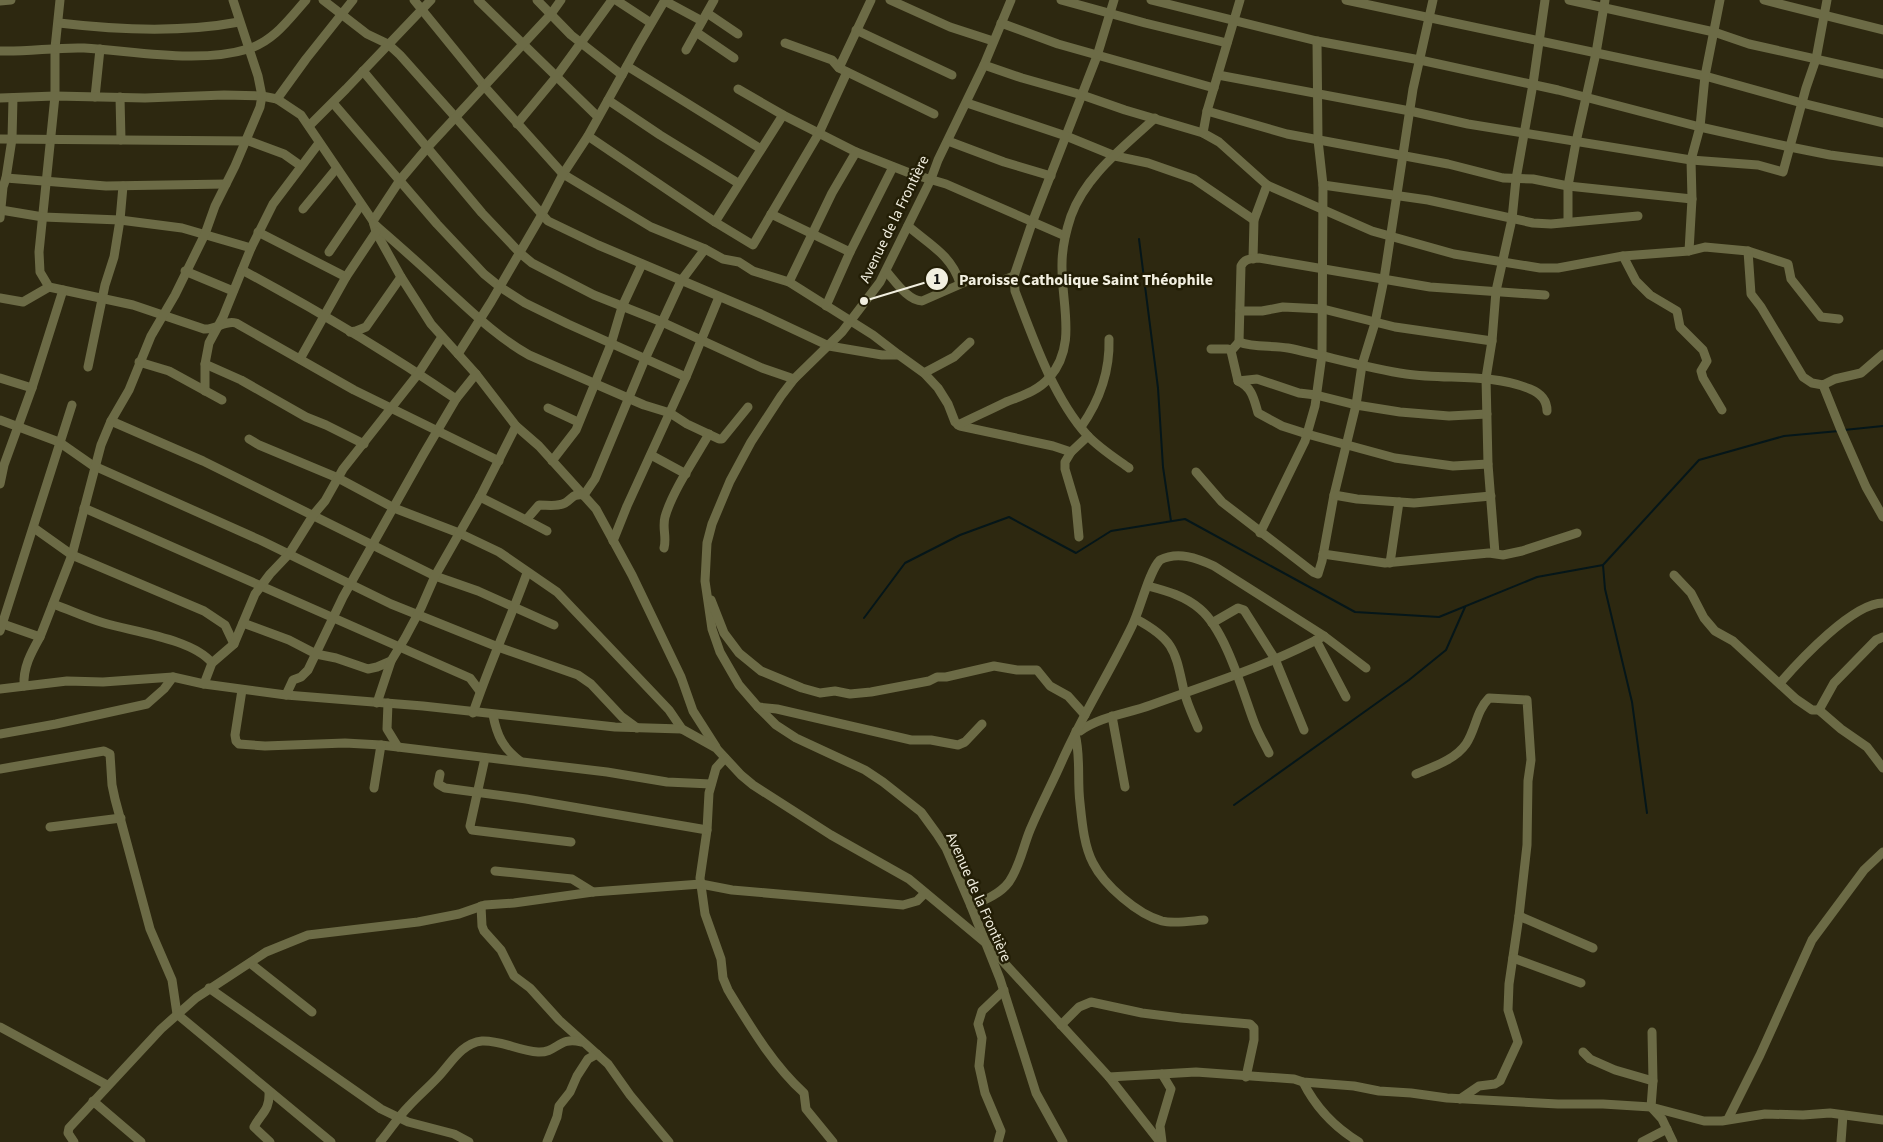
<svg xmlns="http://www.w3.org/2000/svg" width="1883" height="1142" font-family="'Source Sans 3',sans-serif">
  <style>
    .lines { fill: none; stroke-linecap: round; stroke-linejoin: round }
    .stream { stroke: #051619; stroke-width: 2 }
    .minor { stroke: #6c6b46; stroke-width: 9 }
    .labels { text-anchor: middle; stroke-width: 5; stroke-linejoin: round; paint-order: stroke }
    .street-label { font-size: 15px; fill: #f2efe0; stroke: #231e06 }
    .leader { fill: none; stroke: #f2efe0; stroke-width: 2 }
    .callout-dot { fill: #f2efe0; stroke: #231e06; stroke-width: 2 }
    .mark-label { font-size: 15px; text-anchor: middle; font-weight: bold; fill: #111 }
    .callout-label { font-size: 16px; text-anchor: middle; font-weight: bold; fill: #f2efe0; stroke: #231e06; stroke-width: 5; stroke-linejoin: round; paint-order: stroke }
  </style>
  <rect width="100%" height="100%" fill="#2d2810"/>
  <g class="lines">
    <g class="stream">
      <polyline points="1139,239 1158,388 1163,467 1171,521"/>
      <polyline points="1844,430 1883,426"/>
      <polyline points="1603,565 1605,589 1632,702 1647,813"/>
      <polyline points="864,618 905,563 960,535 1009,517 1076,553 1111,531 1185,519 1355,612 1439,617 1537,577 1603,565 1699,460 1784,436 1839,431"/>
      <polyline points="1234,805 1409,680 1446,650 1465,607"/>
    </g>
    <g class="minor">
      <path d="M 60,0 L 55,48 L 55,96 L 39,252 L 40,272 L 49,287 L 133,305 L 204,329 C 216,330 225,320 236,323 L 354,390 L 499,461"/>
      <polyline points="323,0 367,34 388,44 400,55 548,221 598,245 761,314 829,346 882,355 899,355 924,373 938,388 948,404 955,422 960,426 1053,446 1071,452"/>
      <polyline points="414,0 484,86 563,174 651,227 705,249 723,259 739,262 753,271 789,282 873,335 899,355"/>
      <polyline points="478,0 598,117"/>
      <polyline points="537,0 571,35 622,75"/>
      <polyline points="616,0 651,23"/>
      <polyline points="890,0 950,27 993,41"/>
      <polyline points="1011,0 984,65 938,160 931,179 880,282 842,332 794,379 781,396 751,442 730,481 712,524 707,543 705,581 712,629 720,652 739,685 758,707 776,725 796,738 865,770 883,782 921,812 937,834 946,848 971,906 1000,979 1036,1093 1063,1142"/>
      <polyline points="1061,0 1145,23 1227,43"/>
      <path d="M 1114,0 L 1097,56 L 1032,223 L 1014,276 L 1015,291 C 1033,338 1053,397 1087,435 C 1099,448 1115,458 1129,468"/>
      <polyline points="1151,0 1317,41 1420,60 1558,90 1700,127 1790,147 1830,155 1883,162"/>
      <polyline points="1346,0 1705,76 1802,103 1883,123"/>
      <polyline points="1569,0 1714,32 1749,44 1883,74"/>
      <polyline points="1764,0 1883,30"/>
      <polyline points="0,1 11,0"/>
      <polyline points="665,1 702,21"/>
      <polyline points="707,13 738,34"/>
      <path d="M 59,23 C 118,30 181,33 239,22"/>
      <polyline points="1001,23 1058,44 1214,88"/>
      <polyline points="856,30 952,75"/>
      <polyline points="696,32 734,58"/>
      <polyline points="785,43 832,60 839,68 934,114"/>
      <polyline points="686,50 714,0"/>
      <path d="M 0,51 C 28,52 56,47 84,48 C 135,51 199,64 248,49 C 274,41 289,19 306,0"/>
      <polyline points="984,65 1022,78 1082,95 1125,110 1203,133 1219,142 1267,185 1372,231 1454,254 1540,268 1558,268 1623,256 1689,251 1705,247 1748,251 1788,264 1791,279 1821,317 1839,319"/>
      <polyline points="627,66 761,149"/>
      <polyline points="839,68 871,0"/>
      <polyline points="363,71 482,213 520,253 532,263 594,295 662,322 762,368 794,379"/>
      <polyline points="1218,75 1410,111 1468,124 1691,160 1758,165 1783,172 1806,88 1816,59 1827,0"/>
      <polyline points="738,89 783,115 856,152 912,174 946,184 1065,236"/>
      <polyline points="95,97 100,49"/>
      <polyline points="120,97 121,140"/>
      <polyline points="0,98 55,96 145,98 224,95 262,96 277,99 301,115 373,221 376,232 401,277 431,324 476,374 516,426 539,446 596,509 632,575 681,677 693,711 716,747"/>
      <polyline points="277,99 306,59 353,0"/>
      <polyline points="608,100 660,135 738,183"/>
      <polyline points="333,103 437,224 484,274 500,287 525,303 568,324 686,377"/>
      <polyline points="967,103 1066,136 1115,156 1148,163 1194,179 1254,220"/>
      <polyline points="1207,111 1287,134 1448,164 1503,178 1533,179 1568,186 1692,199"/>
      <polyline points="783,115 715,222 753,245 819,133 847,72"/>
      <polyline points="517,124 556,77 612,0"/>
      <polyline points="309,126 346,89 431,0"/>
      <polyline points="1203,133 1207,111 1240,0"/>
      <polyline points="588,136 715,222"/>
      <polyline points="0,139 249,141 284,154 301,166"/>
      <polyline points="948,141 1004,162 1051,176"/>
      <polyline points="6,178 106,186 226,184"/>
      <polyline points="1323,185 1428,200 1533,223 1551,224 1638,216"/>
      <polyline points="303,209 336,169"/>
      <polyline points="1,210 43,217 120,220 182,228 251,248"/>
      <polyline points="771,214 850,252"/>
      <polyline points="0,218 3,187 6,178 12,139 13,98"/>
      <polyline points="373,221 400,180 427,148 551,14 561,0"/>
      <polyline points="1568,222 1568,186 1576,142 1596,53 1605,0"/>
      <path d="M 374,224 C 397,244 419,263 440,283 C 469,309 495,336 529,355 L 644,405 L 670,413 L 687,424 L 719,439 L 722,439 L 748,407"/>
      <path d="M 908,226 C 930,245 951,255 960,283"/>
      <polyline points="258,232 346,277"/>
      <polyline points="1689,251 1692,199 1691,160 1700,127 1705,76 1720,0"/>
      <polyline points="1748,251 1751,294 1761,307 1803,377 1812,383 1823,385 1835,379 1861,373 1883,354"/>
      <polyline points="329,252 361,205"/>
      <polyline points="1623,256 1636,281 1650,295 1677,311 1680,327 1703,350 1707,361 1701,371 1703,378 1722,410"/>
      <polyline points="1253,259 1254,220 1267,185"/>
      <path d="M 242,270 C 315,309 387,352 456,399"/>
      <polyline points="185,271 233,291"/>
      <path d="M 886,271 C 895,281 908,301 922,301 L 970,280 L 1001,281 L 1014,276"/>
      <polyline points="789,282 832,193 856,152"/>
      <polyline points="0,298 23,302 49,287"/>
      <polyline points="826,306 850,252 893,167"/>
      <polyline points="1240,311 1262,311 1283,307 1323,309 1395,327 1492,341"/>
      <polyline points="350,332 356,331 366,327 401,277"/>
      <path d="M 1239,342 L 1241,266 C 1245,258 1251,259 1259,258 L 1430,287 L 1545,295"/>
      <path d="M 1211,349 L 1228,349 L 1231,351 L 1239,342 C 1254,348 1272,345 1288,348 C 1327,356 1366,368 1406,374 C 1448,380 1491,373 1530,389 C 1540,393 1547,400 1547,411"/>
      <path d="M 1231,351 L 1238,381 C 1252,387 1254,399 1258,413 L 1282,426 L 1307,434 L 1395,458 L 1453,466 L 1488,464"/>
      <polyline points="458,354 491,302 541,216 563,174 588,136 638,46 665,0"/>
      <polyline points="300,359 346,277 376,232"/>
      <polyline points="139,362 169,371 222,400"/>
      <polyline points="205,364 241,380 306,417 326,425 364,444"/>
      <polyline points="88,367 105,285 114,257 120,220 123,186"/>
      <polyline points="924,373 954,357 970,342"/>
      <polyline points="0,378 32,388"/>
      <polyline points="1238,381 1257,379 1299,393 1316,395 1356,405 1400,412 1449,416 1487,414"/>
      <polyline points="1823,385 1841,430 1866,487 1883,517"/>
      <polyline points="205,391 205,364 209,343 223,317 251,248 273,204 319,143"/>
      <polyline points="548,408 578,422"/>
      <polyline points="0,420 59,442 92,465 260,540 391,604 498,647 578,675 591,684 622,717 637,728"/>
      <polyline points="111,421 203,461 435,576 478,591 554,625"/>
      <path d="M 958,425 C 974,417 990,410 1006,402 C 1021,396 1038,391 1049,378 C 1078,345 1061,304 1062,264 C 1062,248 1066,231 1071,216 C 1086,175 1124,147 1155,118"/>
      <path d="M 1081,427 C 1100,400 1110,372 1109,339"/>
      <polyline points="249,439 259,445 338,478 394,508 459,533 499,552 557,592 669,710 682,729 716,748 741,775 753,785 831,835 909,879 987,944 1109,1077 1160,1142"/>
      <polyline points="651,455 686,474"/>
      <polyline points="552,461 576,430 611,344 622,307 642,264"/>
      <polyline points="1196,472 1222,502 1313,572 1318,574 1322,561 1334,495 1356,405 1362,365 1375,323 1384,279 1413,89 1433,0"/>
      <polyline points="0,484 4,465 32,388 63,290"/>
      <polyline points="1334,495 1357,499 1414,503 1491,496"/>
      <polyline points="480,497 526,520"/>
      <polyline points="84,508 470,678 479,690"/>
      <polyline points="34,528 72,555 204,611 225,625 234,644"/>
      <path d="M 547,531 L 526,520 L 539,505 C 548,505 558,507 565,503 C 574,497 572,494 584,495 L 595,479 L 645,359 L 681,281 L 705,249"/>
      <polyline points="1260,533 1305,441 1315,406 1322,355 1323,185 1318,140 1317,41"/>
      <polyline points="1079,537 1076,506 1065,469 1065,462 1071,452 1088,436"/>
      <polyline points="613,541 627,506 686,377 719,297"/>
      <path d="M 664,548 C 667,537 662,528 665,517 C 672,492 695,458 709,434"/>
      <polyline points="1495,553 1488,464 1486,378 1492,341 1496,291 1512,219 1516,179 1533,84 1545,0"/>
      <polyline points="1323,554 1385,563 1489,553 1503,555 1522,551 1577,533"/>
      <polyline points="1390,563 1399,502"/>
      <polyline points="1674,575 1691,593 1704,618 1715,631 1733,641 1796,699 1812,710 1819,710 1841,729 1867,747 1883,768"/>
      <path d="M 1148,586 C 1167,591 1185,596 1200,609 C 1226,631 1242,690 1254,722 C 1258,733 1264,743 1269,753"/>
      <polyline points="711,600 724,633 739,653 761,671 802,688 820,693 835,691 850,694 871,692 929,681 937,677 946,677 994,666 1017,670 1037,670 1050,686 1068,696 1085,715"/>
      <path d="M 53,604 C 70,610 87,618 104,623 C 134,632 193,639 212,663"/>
      <path d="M 1136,619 C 1175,640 1175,651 1184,691 C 1187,704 1193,716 1198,728"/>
      <polyline points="0,623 40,637 72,555 101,445 111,421 129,390 151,336 175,295 205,234 215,206 235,166 260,107 262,96 258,76 233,0"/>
      <polyline points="243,623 289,640 316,654 336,658 368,669 377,667 391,661"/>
      <polyline points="1212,623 1238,608 1244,610 1275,659 1304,730"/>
      <polyline points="0,631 72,405"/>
      <polyline points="1316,640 1346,697"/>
      <path d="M 1780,683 C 1800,660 1853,603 1883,603"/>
      <polyline points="204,684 212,663 234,644 255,594 270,574 289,554 314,514 325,501 343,469 418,374 442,337"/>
      <path d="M 24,686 C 23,667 31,653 40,637"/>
      <polyline points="0,689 67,681 103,682 173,677 204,684 286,695 423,706 615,727 682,729"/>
      <polyline points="242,690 235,735 236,741 239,744 265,746 345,743 381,745 607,772 667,782 711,784"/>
      <polyline points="286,695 293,680 301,677 308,670 343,597 423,455 456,399 476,374"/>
      <polyline points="377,703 391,661 405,638 421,608 435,576 480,497 516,426"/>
      <polyline points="388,703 387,729 398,747"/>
      <polyline points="758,707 777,709 911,740 931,740 958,745 965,742 982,724"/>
      <polyline points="1819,710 1834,683 1876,640 1883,637"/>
      <path d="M 473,713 C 489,665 510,620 527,573"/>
      <path d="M 493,715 C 497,736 503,748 520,761"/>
      <polyline points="1112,716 1125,787"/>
      <path d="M 1076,731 L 1080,731 C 1101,716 1127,714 1151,705 C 1209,684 1270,665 1324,636"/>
      <polyline points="0,734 56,724 147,704 164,689 173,677"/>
      <path d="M 1075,734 C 1081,756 1077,780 1080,803 C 1082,822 1084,846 1093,863 C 1104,885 1137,914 1162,921 C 1174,924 1191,921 1204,920"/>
      <polyline points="485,758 470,826 472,830 571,842"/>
      <path d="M 725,758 L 716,768 L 709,793 L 707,830 L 700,878 L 705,914 L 721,959 L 723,978 L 728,990 C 750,1026 773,1065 804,1093 L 806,1109 L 833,1142"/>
      <polyline points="0,769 104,751 110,754 112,785 115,799 150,929 172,980 177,1014 331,1142"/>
      <polyline points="440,774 438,784 445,788 526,799 707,830"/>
      <path d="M 1416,774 C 1432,767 1455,760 1466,744 C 1476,729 1476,711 1489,698 L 1527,700 L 1531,760 L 1528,781 L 1527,845 L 1519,916 L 1509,984 L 1508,1010 L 1518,1042 L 1500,1081 L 1495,1084 L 1479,1086 L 1460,1099"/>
      <polyline points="374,788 381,745"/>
      <polyline points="50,827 121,818"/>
      <polyline points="495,871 572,879 593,892"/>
      <polyline points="481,906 482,926 484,931 501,950 514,976 530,988 559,1020 608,1064 630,1095 669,1142"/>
      <path d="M 971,906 C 985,900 1000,894 1009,882 C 1020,866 1023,847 1030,830 C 1040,806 1052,784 1062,761 C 1083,714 1110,672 1132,626 C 1140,610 1149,571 1160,560 C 1178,551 1197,558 1214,566 L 1324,636 L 1366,668"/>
      <polyline points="1519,916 1593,948"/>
      <polyline points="1513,958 1581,983"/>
      <polyline points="250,963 312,1012"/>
      <polyline points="209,988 381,1109 408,1122 454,1134 469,1142"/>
      <polyline points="1061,1025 1079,1007 1091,1002 1142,1013 1181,1018 1250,1024 1254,1028 1254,1040 1246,1077"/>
      <polyline points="0,1027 107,1085"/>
      <polyline points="1652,1032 1653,1081 1651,1107 1662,1119 1673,1142"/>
      <polyline points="1583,1052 1590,1059 1615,1070 1653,1081"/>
      <polyline points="1162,1074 1171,1089 1160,1126 1162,1142"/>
      <polyline points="1109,1077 1196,1072 1294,1079 1303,1082 1354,1086 1379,1091 1411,1093 1447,1098 1558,1104 1603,1104 1651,1107 1704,1121 1722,1121 1765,1114 1803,1115 1830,1113 1883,1120"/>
      <path d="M 1303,1082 C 1316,1108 1334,1127 1359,1142"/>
      <path d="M 269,1092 C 270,1111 261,1113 254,1127 L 270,1142"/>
      <polyline points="93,1101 141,1142"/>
      <polyline points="1728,1119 1760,1055 1812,940 1864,870 1883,852"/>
      <polyline points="74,1142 68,1133 69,1128 161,1029 196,998 266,952 308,935 418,922 459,914 485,905 514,903 593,892 701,884 732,890 903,905 917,901 925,893"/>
      <path d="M 380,1142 C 390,1130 398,1117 409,1106 C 418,1096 429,1087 439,1076 C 451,1063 462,1043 482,1041 C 501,1040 519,1051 538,1052 C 557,1053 559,1036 581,1042"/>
      <polyline points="547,1142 557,1117 559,1106 570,1092 577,1076 588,1059 597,1054"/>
      <polyline points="998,1142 1001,1131 985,1093 979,1066 982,1038 978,1024 982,1011 1004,990"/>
      <polyline points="1642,1142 1667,1129"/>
      <polyline points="1841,1142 1843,1115"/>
    </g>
  </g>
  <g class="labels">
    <g class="street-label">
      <text transform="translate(894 219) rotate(-64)" y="5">Avenue de la Frontière</text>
      <text transform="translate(979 897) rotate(66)" y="5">Avenue de la Frontière</text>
    </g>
  </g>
  <path class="leader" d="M864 301L937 279"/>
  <g class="callout-dot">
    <circle cx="864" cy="301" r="5"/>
    <circle cx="937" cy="279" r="12"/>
  </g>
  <g class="mark-label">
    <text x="937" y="284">1</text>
  </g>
  <g class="callout-label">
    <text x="1086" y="285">Paroisse Catholique Saint Théophile</text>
  </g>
</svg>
